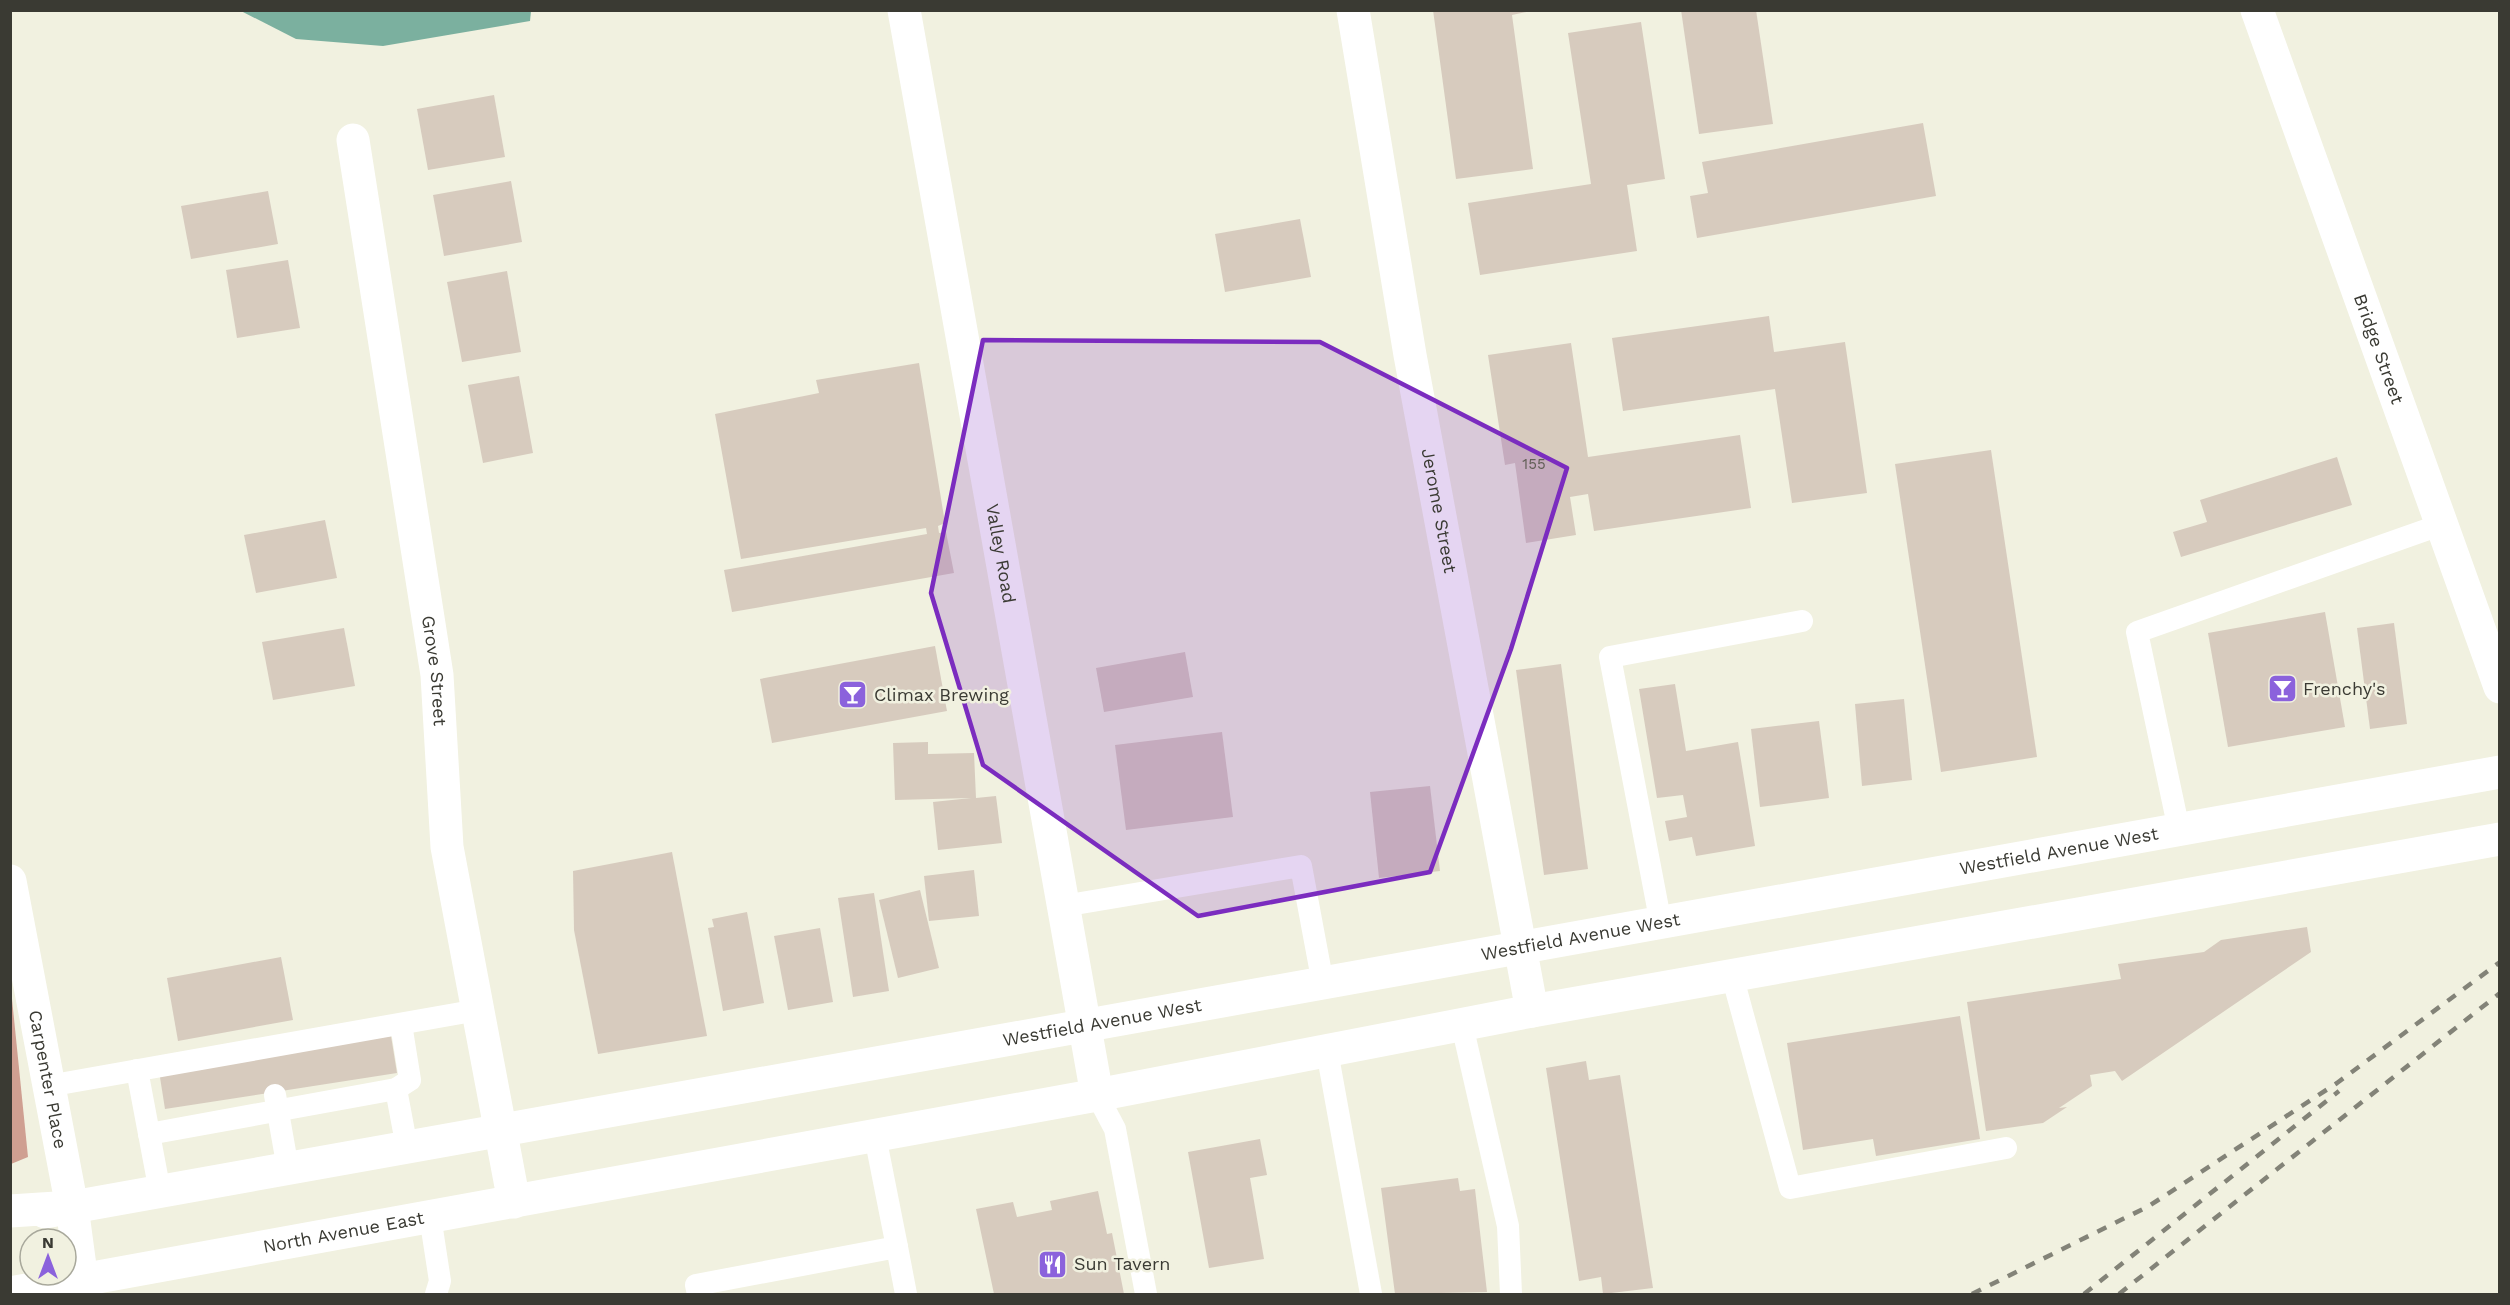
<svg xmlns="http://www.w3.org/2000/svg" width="2510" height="1305" font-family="'Work Sans',sans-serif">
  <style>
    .forest { fill: #cf9f91 }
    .water { fill: #7bb09f }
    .building { fill: #d7cbbe }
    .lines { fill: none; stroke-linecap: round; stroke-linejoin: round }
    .service { stroke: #fff; stroke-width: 22 }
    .minor { stroke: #fff; stroke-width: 33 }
    .primary { stroke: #fff; stroke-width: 33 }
    .motorway { stroke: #fff; stroke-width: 33 }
    .rail { stroke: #838378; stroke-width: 4.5; stroke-dasharray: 10 10; stroke-linecap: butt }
    .marked { fill: #7b2cbf; fill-opacity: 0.2; stroke: #7b2cbf; stroke-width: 4.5; stroke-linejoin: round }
    .labels { text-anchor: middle; stroke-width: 5; stroke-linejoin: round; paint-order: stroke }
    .number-label { font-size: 15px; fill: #615e56 }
    .street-label { font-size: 18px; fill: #3a3a33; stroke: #f1f1e0 }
    .poi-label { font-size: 18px; fill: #3a3a33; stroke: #f1f1e0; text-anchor: start }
  </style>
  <rect width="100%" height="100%" fill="#f1f1e0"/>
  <polygon class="forest" points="11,989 28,1157 11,1164 10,1164"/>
  <polygon class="water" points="241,11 531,11 530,21 383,46 296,39"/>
  <g class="building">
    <polygon points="1433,10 1535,10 1512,15 1533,169 1456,179"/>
    <polygon points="1681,10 1756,10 1773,124 1699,134"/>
    <polygon points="1641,22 1665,179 1627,185 1637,251 1480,275 1468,203 1591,184 1568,33"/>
    <polygon points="494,95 505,157 428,170 417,109"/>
    <polygon points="1923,123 1936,196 1697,238 1690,196 1708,193 1702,162"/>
    <polygon points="511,181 522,242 444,256 433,195"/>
    <polygon points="268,191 278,244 191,259 181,206"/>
    <polygon points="1300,219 1311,277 1225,292 1215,234"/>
    <polygon points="288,260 300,328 237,338 226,270"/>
    <polygon points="507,271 521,352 462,362 447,282"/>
    <polygon points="1769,316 1774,352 1845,342 1867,493 1792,503 1775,389 1623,411 1612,338"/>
    <polygon points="1571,343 1588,457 1740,435 1751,508 1594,531 1588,494 1570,497 1576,535 1526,543 1515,463 1505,465 1488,355"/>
    <polygon points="919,363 945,523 938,526 939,533 946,532 954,573 732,612 724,570 927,534 926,528 741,559 715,414 819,393 816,380"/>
    <polygon points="519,376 533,453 483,463 468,385"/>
    <polygon points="1991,450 2037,757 1941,772 1895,464"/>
    <polygon points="2337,457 2352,505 2181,557 2173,532 2207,522 2200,500"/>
    <polygon points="325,520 337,578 256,593 244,535"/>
    <polygon points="2325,612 2345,727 2228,747 2208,633"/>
    <polygon points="2394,623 2407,724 2370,729 2357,628"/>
    <polygon points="344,628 355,686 273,700 262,642"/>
    <polygon points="935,646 947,711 772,743 760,679"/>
    <polygon points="1185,652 1193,697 1104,712 1096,668"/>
    <polygon points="1561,664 1588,869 1544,875 1516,670"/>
    <polygon points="1675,684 1686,751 1738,742 1755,846 1696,856 1692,837 1669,841 1665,821 1687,817 1683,795 1657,798 1639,689"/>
    <polygon points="1904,699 1912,780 1862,786 1855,704"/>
    <polygon points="1819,721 1829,798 1760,807 1751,729"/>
    <polygon points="1222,732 1233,817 1126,830 1115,745"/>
    <polygon points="928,742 928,754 974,753 976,798 996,796 1002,843 938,850 933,802 971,798 895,800 893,743"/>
    <polygon points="1430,786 1440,871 1379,878 1370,792"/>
    <polygon points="672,852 707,1036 598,1054 574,930 573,871"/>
    <polygon points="974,870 979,916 929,921 924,876"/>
    <polygon points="920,890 939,968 898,978 879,900"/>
    <polygon points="874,893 889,991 853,997 838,898"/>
    <polygon points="747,912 764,1003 723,1011 708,928 714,927 712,919"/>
    <polygon points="2307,927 2311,952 2122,1081 2115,1071 2090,1075 2092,1086 2059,1108 2067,1107 2043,1123 1986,1131 1967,1002 2121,979 2118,964 2204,952 2221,940"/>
    <polygon points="820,928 833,1002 788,1010 774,936"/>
    <polygon points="281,957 293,1020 178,1041 167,978"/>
    <polygon points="1960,1016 1980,1139 1876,1156 1873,1139 1803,1150 1787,1043"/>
    <polygon points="391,1036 397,1073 165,1109 159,1071"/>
    <polygon points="1586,1061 1589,1080 1620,1075 1653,1288 1603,1294 1601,1277 1579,1281 1546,1068"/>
    <polygon points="1260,1139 1267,1175 1250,1178 1264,1259 1209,1268 1188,1152"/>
    <polygon points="1458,1178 1460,1191 1475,1189 1487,1292 1395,1294 1381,1188"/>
    <polygon points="1098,1191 1107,1234 1112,1233 1124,1294 994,1294 976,1209 1013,1202 1017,1217 1052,1210 1050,1201"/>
  </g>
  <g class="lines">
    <g class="service">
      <polyline points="2179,830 2137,632 2440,525"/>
      <polyline points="1063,906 1301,866 1323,984"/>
      <polyline points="1661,924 1610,657 1802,621"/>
      <polyline points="1732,975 1790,1188 2006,1148"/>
      <polyline points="1462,1025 1508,1226 1511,1294"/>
      <polyline points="1327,1051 1371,1294"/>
      <polyline points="137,1070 160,1192"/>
      <polyline points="48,1086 478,1010"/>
      <polyline points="396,1089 407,1148"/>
      <polyline points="275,1095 288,1169"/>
      <polyline points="1097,1095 1115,1129 1146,1294"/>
      <polyline points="149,1134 396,1089 410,1080 401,1024"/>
      <polyline points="875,1136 897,1247"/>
      <polyline points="430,1216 440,1281 436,1294"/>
      <polyline points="698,1294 696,1285 897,1247 906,1294"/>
    </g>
    <g class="minor">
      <path id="s1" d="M 904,10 L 1097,1095"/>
      <path id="s2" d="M 1353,10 L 1410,355 L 1532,1011"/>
      <path id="s3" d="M 2257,10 L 2500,687"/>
      <path id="s4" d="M 353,140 L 437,675 L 447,847 L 514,1202"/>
      <path id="s5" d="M 10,881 L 72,1207 L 82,1281"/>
    </g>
    <g class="primary">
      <path id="s6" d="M 45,1212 L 2500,772"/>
      <path id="s7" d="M 10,1293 L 1097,1095 L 1532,1011 L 2500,839"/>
    </g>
    <polyline class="motorway" points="10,1211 72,1207"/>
    <g class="rail">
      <polyline points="1972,1294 2149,1206 2337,1083 2500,962"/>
      <polyline points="2084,1294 2339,1091"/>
      <polyline points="2119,1294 2500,993"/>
    </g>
  </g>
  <path class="marked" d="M 983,340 L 1320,342 L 1567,468 L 1511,649 L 1430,872 L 1198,916 L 983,765 L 931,593 Z"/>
  <defs>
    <symbol id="bar-square" viewBox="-11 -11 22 22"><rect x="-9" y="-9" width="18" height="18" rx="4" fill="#8b62dc" stroke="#f1f1e0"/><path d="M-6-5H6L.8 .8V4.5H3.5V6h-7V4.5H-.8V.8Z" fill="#fff"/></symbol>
    <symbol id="restaurant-square" viewBox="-11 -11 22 22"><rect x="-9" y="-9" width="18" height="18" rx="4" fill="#8b62dc" stroke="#f1f1e0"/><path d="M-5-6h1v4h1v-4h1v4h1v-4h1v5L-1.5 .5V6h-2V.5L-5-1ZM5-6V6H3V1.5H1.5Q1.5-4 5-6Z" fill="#fff"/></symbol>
  </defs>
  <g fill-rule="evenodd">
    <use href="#bar-square" x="2266" y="672" width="33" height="33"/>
    <use href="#bar-square" x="836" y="678" width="33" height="33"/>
    <use href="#restaurant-square" x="1036" y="1248" width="33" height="33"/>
  </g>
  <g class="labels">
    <g class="number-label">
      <text x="1534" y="469">155</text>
    </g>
    <g class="street-label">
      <text dy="6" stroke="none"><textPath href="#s3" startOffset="360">Bridge Street</textPath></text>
      <text dy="6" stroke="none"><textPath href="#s2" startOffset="508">Jerome Street</textPath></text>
      <text dy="6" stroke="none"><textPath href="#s1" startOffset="552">Valley Road</textPath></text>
      <text dy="6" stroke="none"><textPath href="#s4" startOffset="537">Grove Street</textPath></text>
      <text dy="6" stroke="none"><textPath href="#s6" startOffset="2046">Westfield Avenue West</textPath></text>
      <text dy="6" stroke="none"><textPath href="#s6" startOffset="1560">Westfield Avenue West</textPath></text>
      <text dy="6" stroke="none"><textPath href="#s6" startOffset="1074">Westfield Avenue West</textPath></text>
      <text dy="6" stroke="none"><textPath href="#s5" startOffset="202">Carpenter Place</textPath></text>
      <text dy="6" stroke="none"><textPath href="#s7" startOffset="339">North Avenue East</textPath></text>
    </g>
    <g class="poi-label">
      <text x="2303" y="695">Frenchy's</text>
      <text x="874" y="701">Climax Brewing</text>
      <text x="1074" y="1270">Sun Tavern</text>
    </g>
  </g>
  <rect width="2510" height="1305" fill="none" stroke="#3a3a33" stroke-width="24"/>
  <g transform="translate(48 1257)"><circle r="28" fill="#f1f1e0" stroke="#a8a89b" stroke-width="1.5"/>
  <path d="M0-4.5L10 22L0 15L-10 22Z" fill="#8b62dc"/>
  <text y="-9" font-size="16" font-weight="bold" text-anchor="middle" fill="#3a3a33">N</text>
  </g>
</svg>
